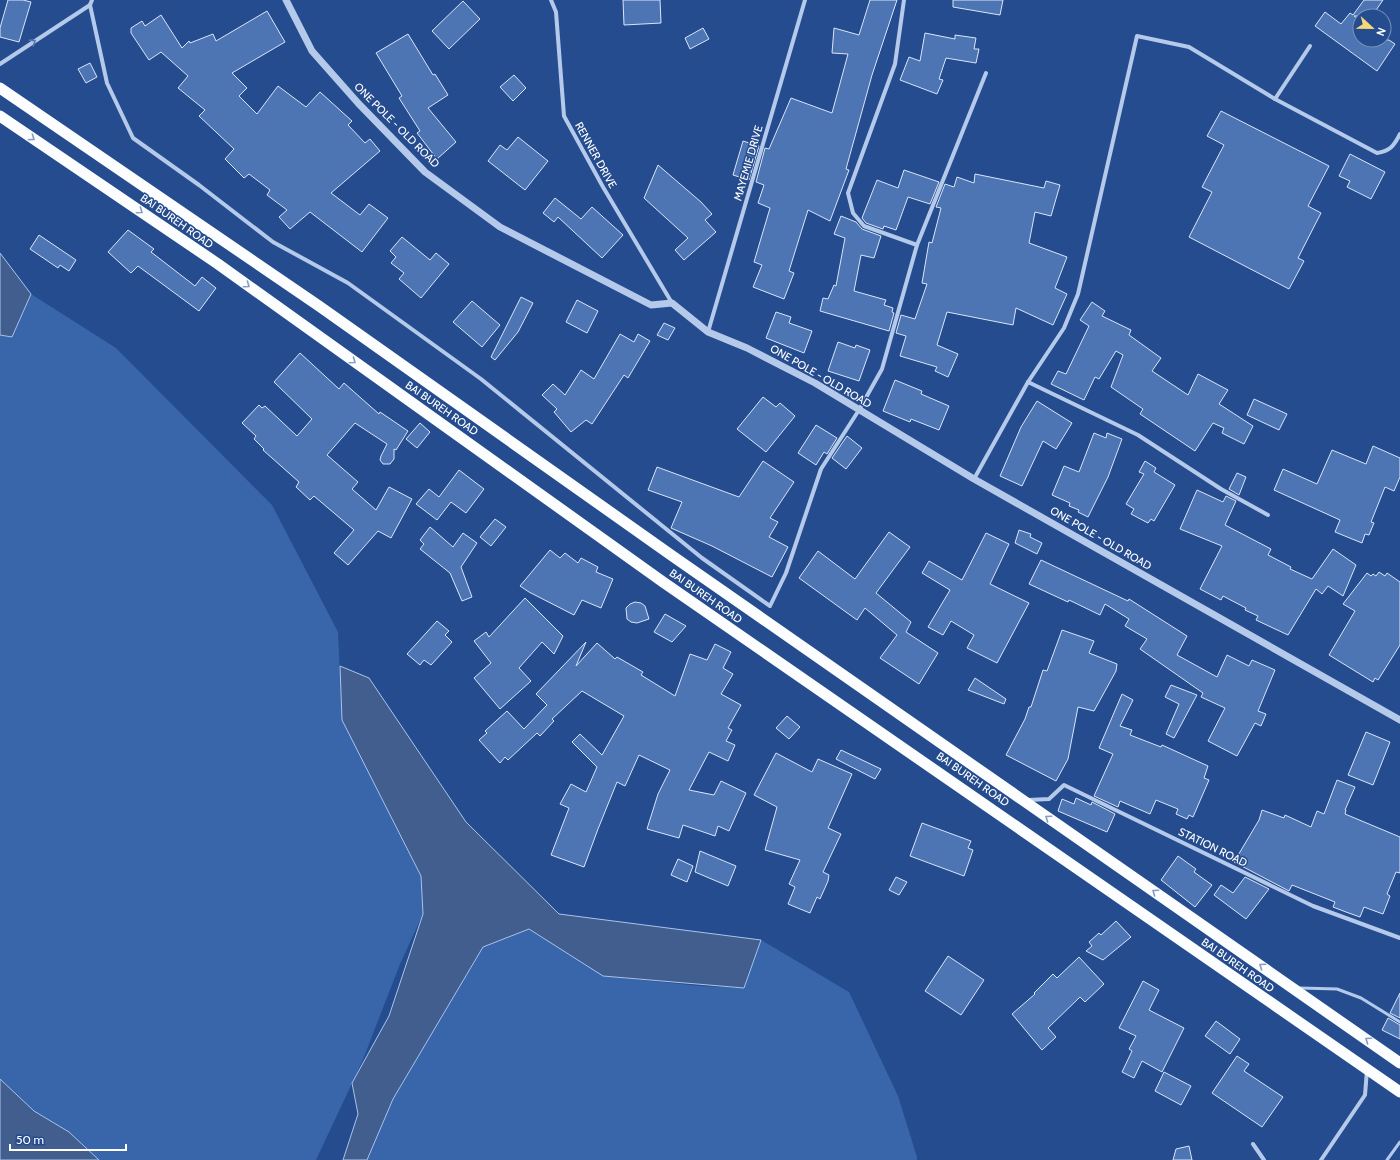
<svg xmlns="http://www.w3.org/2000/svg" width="1400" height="1160" font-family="Cabin,sans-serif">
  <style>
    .green { fill: #3965aa }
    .water { fill: #425e8e; stroke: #a9c4ec }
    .building { fill: #4d75b4; stroke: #d9e5f8 }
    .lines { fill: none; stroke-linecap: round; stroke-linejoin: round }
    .service { stroke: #b5caeb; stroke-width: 3 }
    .minor { stroke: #b5caeb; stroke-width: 4 }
    .tertiary { stroke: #b5caeb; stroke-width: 7 }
    .trunk { stroke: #fcfdff; stroke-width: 11 }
    .oneway { stroke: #5778af }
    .oneway2 { stroke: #869cc1 }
    .labels { text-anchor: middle; stroke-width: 3; stroke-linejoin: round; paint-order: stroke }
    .street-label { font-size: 11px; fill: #fff; stroke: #254c8e }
  </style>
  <rect width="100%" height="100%" fill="#254c8e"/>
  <g class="green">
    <polygon points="31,294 116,348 272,505 338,632 342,720 421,876 423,914 400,964 362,1062 316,1160 99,1160 69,1132 34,1111 0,1079 0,335 12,337"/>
    <polygon points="529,929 603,976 700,986 744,988 761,940 849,992 898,1096 917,1157 917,1160 367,1160 393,1099 483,947"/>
  </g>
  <g class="water">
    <polygon points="0,253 31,294 12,337 0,335"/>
    <polygon points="340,666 369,678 466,822 559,914 761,940 744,988 603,976 529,929 483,947 393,1099 367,1160 343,1160 358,1114 352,1083 389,1016 423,914 421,876 342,720"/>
    <polygon points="0,1079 34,1111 69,1132 99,1160 0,1160"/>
  </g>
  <g class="building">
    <polygon points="8,0 23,0 31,2 19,42 0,37 0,28"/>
    <polygon points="623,0 660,0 661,23 624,25"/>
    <polygon points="870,0 897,0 872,75 846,169 849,170 830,221 808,210 789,271 794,273 784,299 753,287 762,265 754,262 770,208 758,203 764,185 756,182 765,148 769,149 791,98 832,113 848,54 832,53 834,28 859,35"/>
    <polygon points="953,0 1003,0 1000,15 953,7"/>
    <polygon points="1364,0 1383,0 1372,16 1354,16 1360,20 1360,40 1389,40 1395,44 1377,71 1315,26 1325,12 1341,24 1350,13 1353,15"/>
    <polygon points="463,1 480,19 449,49 432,31"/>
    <polygon points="267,11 285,42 232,73 247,88 239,96 257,114 278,86 306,107 320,92 352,121 348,125 365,143 370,139 380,151 331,193 360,215 369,204 388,218 362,252 310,212 290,229 279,217 287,210 267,195 270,190 249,174 244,178 225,159 234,149 199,116 205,110 178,88 188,76 161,52 149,60 131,33 131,28 142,21 145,26 161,15 182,48 189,41 190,43 213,34 216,41"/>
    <polygon points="703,28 709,39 690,49 685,38"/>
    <polygon points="925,33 955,39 955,35 976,38 974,49 979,49 976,63 946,58 939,79 943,80 937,94 900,80 909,57 920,61"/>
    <polygon points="408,34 433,75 435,74 448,95 428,108 456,142 437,159 417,133 420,131 399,98 402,96 376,53"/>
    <polygon points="90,63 97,77 86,83 78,69"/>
    <polygon points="514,75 526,88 513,101 500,87"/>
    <polygon points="1221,111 1329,166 1308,206 1321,213 1298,258 1304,261 1289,289 1189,237 1212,192 1202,187 1224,145 1207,136"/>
    <polygon points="518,137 548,161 525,190 488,161 500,145 507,150"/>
    <polygon points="743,141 759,146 749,180 733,175"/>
    <polygon points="1350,154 1385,172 1371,199 1347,187 1350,181 1339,176"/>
    <polygon points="658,165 701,202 712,214 705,220 716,232 684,260 675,250 688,238 644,198"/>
    <polygon points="904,170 939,182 930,204 908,197 896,230 884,226 883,229 866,223 862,218 877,180 898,188"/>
    <polygon points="975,174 1044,188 1046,181 1060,185 1051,216 1035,212 1029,243 1067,257 1055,288 1067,294 1053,325 1016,308 1013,325 947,312 937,345 958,354 948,377 935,371 937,367 900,356 906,336 896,333 901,315 915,319 927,284 922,283 929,242 932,243 941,208 936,207 945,184 954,187 957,177 974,183"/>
    <polygon points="555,198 581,219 592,207 623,235 602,258 558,217 554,222 543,213"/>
    <polygon points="841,216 856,222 862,229 881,236 874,258 861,255 854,291 886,300 884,305 893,308 892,312 894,313 889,331 820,311 823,298 828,299 834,285 836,286 845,238 834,234"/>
    <polygon points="128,230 154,249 151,252 195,286 202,277 216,288 199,311 138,266 131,273 108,252"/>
    <polygon points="39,235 76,260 69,271 60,265 58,268 30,249"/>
    <polygon points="402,237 430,260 436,253 449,264 421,298 399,279 404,273 391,263 396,257 390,251"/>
    <polygon points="521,297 533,303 518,332 495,360 491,357"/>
    <polygon points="577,300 598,311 587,333 566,322"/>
    <polygon points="472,301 500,325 482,347 453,322"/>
    <polygon points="1092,302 1105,311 1102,316 1131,330 1129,335 1161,358 1152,371 1188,395 1198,374 1228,390 1219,404 1253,426 1244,444 1222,433 1224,428 1213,423 1195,451 1140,414 1143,409 1111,387 1123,355 1116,351 1099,379 1095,377 1084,400 1051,384 1058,371 1066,374 1089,326 1080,320"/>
    <polygon points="776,312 791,317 789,323 812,331 804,353 766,338"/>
    <polygon points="664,323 675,328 668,340 657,335"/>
    <polygon points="620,334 634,342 638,334 650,341 628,378 624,375 592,424 586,420 571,432 554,412 557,409 542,395 553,384 565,395 581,370 594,379"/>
    <polygon points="838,342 855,348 856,345 870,350 859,381 828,371"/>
    <polygon points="300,353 339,389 344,383 379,414 380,412 408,431 396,450 394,449 394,459 390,464 383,464 380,460 381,456 387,444 355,423 327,455 358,482 352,489 376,510 389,487 412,499 391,538 378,531 348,565 334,553 354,530 314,496 310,500 296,487 299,482 263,450 264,449 254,439 256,436 242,423 259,405 262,408 265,406 297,436 312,419 274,382"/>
    <polygon points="895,380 922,391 921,394 949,406 939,430 911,419 910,422 883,411"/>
    <polygon points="763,397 776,407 780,403 795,416 766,452 737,429"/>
    <polygon points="1254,399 1287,414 1279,430 1247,415"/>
    <polygon points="1037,401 1072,423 1056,449 1043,441 1022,486 1000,476 1021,427"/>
    <polygon points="420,423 430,432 417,448 406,439"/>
    <polygon points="816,425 837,438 827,454 824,452 816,465 798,453"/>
    <polygon points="1094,433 1106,438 1107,433 1122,439 1108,477 1088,517 1078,512 1079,510 1069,506 1070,503 1052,495 1064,466 1079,472"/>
    <polygon points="847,436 862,448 846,469 832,458"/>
    <polygon points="1373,446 1400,458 1400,477 1394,491 1385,487 1371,522 1374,523 1369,535 1365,534 1362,543 1335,532 1340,520 1274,490 1283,469 1317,484 1332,450 1366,464"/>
    <polygon points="763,461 794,482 770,518 778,522 769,537 788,547 772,577 712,546 671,528 682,502 648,490 657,467 739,497"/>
    <polygon points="1145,461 1156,468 1154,472 1175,485 1154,521 1151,519 1148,523 1131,514 1134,509 1126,504 1144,474 1139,472"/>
    <polygon points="459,470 484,489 466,513 451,502 437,520 416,504 429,489 439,497"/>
    <polygon points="1237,473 1246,477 1239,495 1229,489"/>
    <polygon points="1197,490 1223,502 1226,496 1236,501 1225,525 1271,549 1268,555 1291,567 1290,569 1312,579 1333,549 1356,565 1343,596 1328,586 1322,594 1316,589 1288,635 1256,620 1258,616 1245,610 1246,608 1223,596 1221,600 1200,589 1222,546 1180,529"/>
    <polygon points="495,519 506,527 491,546 480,537"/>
    <polygon points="430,527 453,547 463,533 477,543 461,567 472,597 462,601 450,573 420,549 424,544 420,540"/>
    <polygon points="1019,530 1031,534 1030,537 1042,543 1037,554 1015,543"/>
    <polygon points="889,532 910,547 876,593 911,622 906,632 938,653 919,684 880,658 897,635 865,608 857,620 799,578 818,551 855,579"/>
    <polygon points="986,533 1009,544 990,584 1029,603 997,663 967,648 974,635 951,621 943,635 928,627 950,590 922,573 929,561 962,580"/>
    <polygon points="550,550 560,558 565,553 578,563 581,558 598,567 596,572 613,579 601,608 582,600 574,615 529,592 520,586"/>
    <polygon points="1041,560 1128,601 1129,599 1187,636 1177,655 1217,677 1227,655 1249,666 1252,660 1275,670 1258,711 1266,714 1261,726 1255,723 1237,756 1208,741 1225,708 1201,697 1203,693 1140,649 1147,639 1125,626 1129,619 1105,604 1100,615 1069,600 1068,602 1029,584"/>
    <polygon points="1379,572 1385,576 1387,573 1400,582 1400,645 1378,680 1375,678 1373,682 1329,655 1355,611 1343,604 1367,573 1371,576 1373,574 1376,576"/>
    <polygon points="525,598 563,636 554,654 542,642 519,668 531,681 500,709 474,678 491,663 474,641 486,632 489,637"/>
    <polygon points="635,602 641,603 645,606 649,619 637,623 631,622 627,619 626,608 630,604"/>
    <polygon points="665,614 686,626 672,642 654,632"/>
    <polygon points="437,621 449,631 445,635 452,642 431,665 424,660 420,665 407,654"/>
    <polygon points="1062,630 1094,641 1089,653 1117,664 1116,671 1094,711 1078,707 1068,759 1056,781 1006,755 1025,719 1029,707 1031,707 1043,670 1047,671"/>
    <polygon points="586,642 576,666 597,643 615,659 617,657 643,672 641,675 675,696 690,654 707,660 715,644 731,652 723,668 733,674 721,694 741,705 728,728 732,730 726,741 735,745 728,761 709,752 689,790 714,795 721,781 746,793 729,831 718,826 715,836 683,825 679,838 647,829 658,794 670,770 639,755 625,786 617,782 598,829 584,867 551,855 569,808 560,804 571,784 586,792 597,767 572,742 580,734 602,755 624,716 582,691 552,719 554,721 540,736 537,733 508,760 505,757 500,763 479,740 487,733 485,731 507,711 524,729 547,705 536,694"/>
    <polygon points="975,678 1006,699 1004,704 968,690"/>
    <polygon points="1171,685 1197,695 1174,738 1166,734 1179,704 1165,697"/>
    <polygon points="1122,694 1133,700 1120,726 1132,730 1130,735 1161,747 1162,745 1208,766 1204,778 1209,780 1193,817 1189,815 1187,819 1176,814 1178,809 1156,800 1150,814 1120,801 1118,807 1094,796 1113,754 1099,748"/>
    <polygon points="787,716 800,727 789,739 776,728"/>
    <polygon points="1366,732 1390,742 1373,785 1348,775"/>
    <polygon points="841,750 881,769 875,779 836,759"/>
    <polygon points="776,753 812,772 818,759 852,774 828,828 841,834 823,872 829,875 828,881 820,899 817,897 810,913 788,904 795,887 789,884 800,860 765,850 777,807 754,795"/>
    <polygon points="1337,780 1355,787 1345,810 1346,810 1345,814 1400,837 1400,873 1396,872 1387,894 1390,896 1383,914 1364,907 1360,917 1346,912 1333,907 1335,902 1292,885 1289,891 1234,862 1259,820 1262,810 1284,818 1285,815 1311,827 1317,811 1324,814"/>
    <polygon points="1076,798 1091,805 1092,802 1115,814 1107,832 1058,811 1062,799 1074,804"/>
    <polygon points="922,823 971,841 968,848 973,850 964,876 910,856"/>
    <polygon points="700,851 736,866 728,886 695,872"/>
    <polygon points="1178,856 1196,869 1194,872 1212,885 1195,907 1161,880"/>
    <polygon points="678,859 693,866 687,882 671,875"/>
    <polygon points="896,877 907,882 899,895 889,890"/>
    <polygon points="1245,877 1269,889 1246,919 1214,895 1221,885 1233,893"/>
    <polygon points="1116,921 1131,937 1103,960 1086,951 1092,946 1089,942 1099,933 1101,935"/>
    <polygon points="948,956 984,980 961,1015 925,991"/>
    <polygon points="1079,957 1104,984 1085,1002 1080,997 1048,1028 1056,1037 1042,1050 1012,1014 1035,994 1034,993 1053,974 1057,978"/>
    <polygon points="1143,981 1159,990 1149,1010 1184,1028 1162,1072 1142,1061 1134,1078 1122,1072 1132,1051 1129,1049 1136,1036 1119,1028"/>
    <polygon points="1400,993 1400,1018 1390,1013"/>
    <polygon points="1388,1018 1400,1025 1400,1039 1382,1030"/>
    <polygon points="1216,1021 1240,1039 1230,1054 1205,1036"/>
    <polygon points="1237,1056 1249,1064 1244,1071 1283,1097 1262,1127 1212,1093"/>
    <polygon points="1164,1072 1191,1086 1181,1105 1155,1091"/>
    <polygon points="1189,1146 1192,1160 1173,1160 1176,1149"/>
  </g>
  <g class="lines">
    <g class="service">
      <polyline points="1300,988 1337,989 1361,998 1400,1022"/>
      <polyline points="1387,1160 1400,1142"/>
    </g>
    <g class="minor">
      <polyline points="551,0 556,12 564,116 603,187 672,303"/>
      <polyline points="904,0 895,64 848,193 853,213 864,226 917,245"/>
      <polyline points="90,5 107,83 133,138 199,185 273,242 348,283 481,379 702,558 770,606 786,573 821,469 859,410 882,369 917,245 986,73"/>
      <polyline points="0,64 90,5 92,0"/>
      <polyline points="1275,99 1310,46"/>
      <polyline points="708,332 805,0"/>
      <polyline points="1028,382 1138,435 1221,489 1268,515"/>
      <path d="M 974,479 L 1028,382 L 1064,328 L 1078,294 L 1137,36 L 1189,47 L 1275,99 L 1377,153 C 1390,151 1394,146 1400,134"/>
      <polyline points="1028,800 1049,799 1064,785 1313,906 1400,938"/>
      <polyline points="1253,1144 1264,1160"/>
      <polyline points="1321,1160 1365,1095 1367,1070"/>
    </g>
    <polyline class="tertiary" points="286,0 312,51 358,103 425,172 500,227 651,305 672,303 708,332 747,348 815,383 974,479 1400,720"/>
    <g class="trunk">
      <polyline points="0,88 319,306 671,555 1400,1063"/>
      <polyline points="0,116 218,264 663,582 1400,1092"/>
    </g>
  </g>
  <defs><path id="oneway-chevron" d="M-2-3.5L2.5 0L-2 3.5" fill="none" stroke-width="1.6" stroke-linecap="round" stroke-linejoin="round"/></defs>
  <use class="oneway" href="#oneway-chevron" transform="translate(33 42) rotate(-33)"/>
  <g class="oneway2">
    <use href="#oneway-chevron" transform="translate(32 138) rotate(34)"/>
    <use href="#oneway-chevron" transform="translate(140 211) rotate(35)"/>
    <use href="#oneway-chevron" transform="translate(247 285) rotate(35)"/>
    <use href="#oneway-chevron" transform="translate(353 361) rotate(35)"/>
    <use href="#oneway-chevron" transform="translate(1048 818) rotate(-145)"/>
    <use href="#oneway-chevron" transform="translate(1155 892) rotate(-145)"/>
    <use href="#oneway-chevron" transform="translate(1262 966) rotate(-145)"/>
    <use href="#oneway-chevron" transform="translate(1368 1040) rotate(-145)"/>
  </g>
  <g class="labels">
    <g class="street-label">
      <text transform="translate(397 125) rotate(45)" y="4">ONE POLE - OLD ROAD</text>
      <text transform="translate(596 155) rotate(61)" y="4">RENNER DRIVE</text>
      <text transform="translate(748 163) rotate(-74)" y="4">MAYEMIE DRIVE</text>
      <text transform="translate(177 221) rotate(35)" y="4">BAI BUREH ROAD</text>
      <text transform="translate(821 376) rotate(30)" y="4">ONE POLE - OLD ROAD</text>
      <text transform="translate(442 408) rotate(35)" y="4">BAI BUREH ROAD</text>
      <text transform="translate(1101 538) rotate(30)" y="4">ONE POLE - OLD ROAD</text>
      <text transform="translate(706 596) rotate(35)" y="4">BAI BUREH ROAD</text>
      <text transform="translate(973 779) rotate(35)" y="4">BAI BUREH ROAD</text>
      <text transform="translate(1213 847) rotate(26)" y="4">STATION ROAD</text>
      <text transform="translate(1238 965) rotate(35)" y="4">BAI BUREH ROAD</text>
    </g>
  </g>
  <g transform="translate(1372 28) rotate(112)"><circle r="19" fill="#254c8e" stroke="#7c94bb"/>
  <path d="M0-3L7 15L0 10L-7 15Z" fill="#f5d979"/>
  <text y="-6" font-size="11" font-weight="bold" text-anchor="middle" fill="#ffffff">N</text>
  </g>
  <path d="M10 1144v6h116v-6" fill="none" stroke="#ffffff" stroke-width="2"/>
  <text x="16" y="1144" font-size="12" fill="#ffffff" stroke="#254c8e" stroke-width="3" paint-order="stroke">50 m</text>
</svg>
